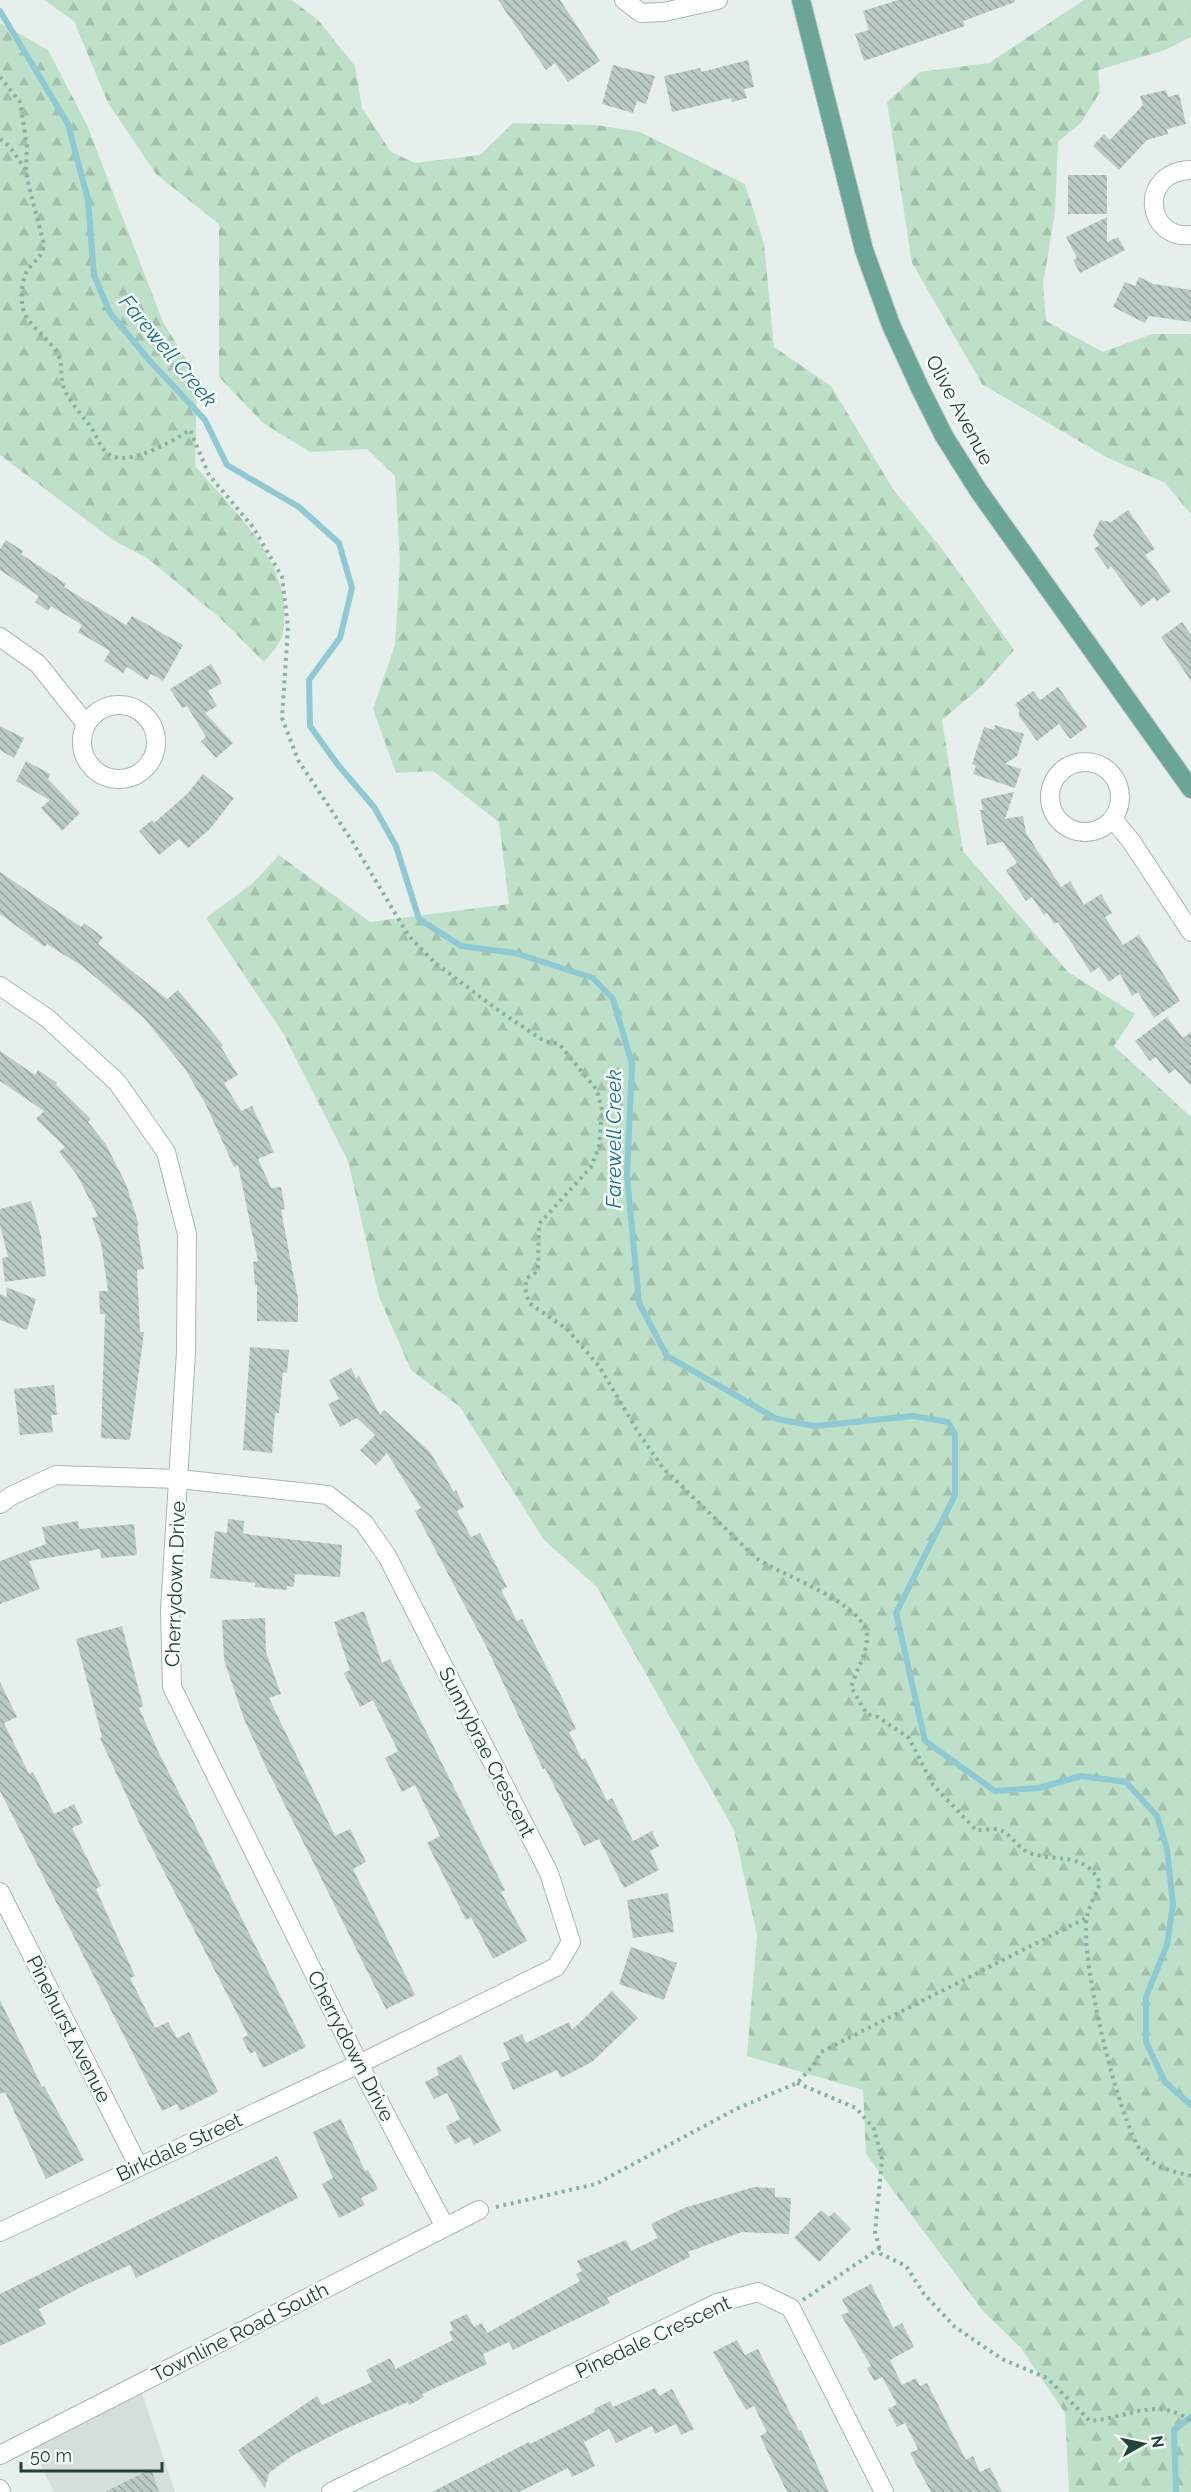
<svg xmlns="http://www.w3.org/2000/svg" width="1191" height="2492" font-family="Raleway,sans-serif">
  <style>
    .built { fill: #d4dfda }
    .forest { fill: url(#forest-firs) }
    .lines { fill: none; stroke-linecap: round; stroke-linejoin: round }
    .stream { stroke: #8ec9d4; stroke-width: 6 }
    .building { fill: url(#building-back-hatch) }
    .minor-casing { stroke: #a8b8b2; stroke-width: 20 }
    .major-casing { stroke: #c2cac8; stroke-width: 20 }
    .path { stroke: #86b3a5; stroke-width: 4; stroke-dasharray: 3 4.5; stroke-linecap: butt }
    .minor { stroke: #fff; stroke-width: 18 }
    .major { stroke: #6aa596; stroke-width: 18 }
    .labels { text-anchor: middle; stroke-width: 5; stroke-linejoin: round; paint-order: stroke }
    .street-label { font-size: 20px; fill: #24423a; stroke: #f7fbf9 }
    .water-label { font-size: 21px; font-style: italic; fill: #1c6f80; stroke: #f7fbf9 }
  </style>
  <defs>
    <pattern id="forest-firs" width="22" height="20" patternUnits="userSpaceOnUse" patternTransform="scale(1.5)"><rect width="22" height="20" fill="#bfe0c8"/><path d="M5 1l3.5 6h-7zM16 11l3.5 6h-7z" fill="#a4c1ad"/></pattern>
    <pattern id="building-back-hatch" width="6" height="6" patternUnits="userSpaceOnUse" patternTransform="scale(1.5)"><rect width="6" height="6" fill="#bbcac4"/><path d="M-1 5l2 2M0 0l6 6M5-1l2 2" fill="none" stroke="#98a6a0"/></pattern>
  </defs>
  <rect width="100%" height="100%" fill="#e6efeb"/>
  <polygon class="built" points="142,2393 175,2492 54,2492 32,2447"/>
  <g class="forest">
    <polygon points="44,0 292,0 318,20 355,66 362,108 391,152 415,163 480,155 513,123 596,125 640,132 745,184 764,244 774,347 831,386 893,489 942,549 1014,650 982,686 942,720 963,851 1068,972 1135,1014 1114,1046 1191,1117 1191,2492 1069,2492 1065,2413 1021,2348 983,2311 866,2154 863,2090 747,2056 757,1935 734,1830 597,1587 544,1540 460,1407 411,1370 379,1297 348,1161 283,1033 206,918 253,883 279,855 370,922 509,904 499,822 433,771 396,773 373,709 395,645 400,560 395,476 367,449 310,452 263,423 219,377 219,224 156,174 108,103 74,21"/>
    <polygon points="1084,0 1191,0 1191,37 1165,50 1098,70 1100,92 1081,123 1058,142 1055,212 1043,284 1046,321 1103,352 1152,334 1191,334 1191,514 1165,483 1106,457 982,384 912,263 887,102 920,72 989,63"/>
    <path d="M 0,23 L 48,50 L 87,125 L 163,322 L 197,377 L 195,466 C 235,512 298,568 282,636 C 280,644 270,655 264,662 L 219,617 L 147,558 L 113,540 L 0,455 Z"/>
  </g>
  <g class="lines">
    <g class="stream">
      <polyline points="0,11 68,124 88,200 94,275 110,313 150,361 205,420 227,465 299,507 339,543 352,588 340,638 309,680 310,726 338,765 374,807 396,846 419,919 461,946 515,953 593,978 613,999 632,1064 627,1175 639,1303 667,1356 777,1419 815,1426 913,1416 948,1422 955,1434 955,1495 896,1613 925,1741 995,1791 1039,1788 1081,1776 1126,1782 1157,1816 1167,1849 1173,1904 1167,1945 1146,1997 1146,2042 1165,2082 1191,2105"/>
      <polyline points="1176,2492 1174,2430 1191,2417"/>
    </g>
  </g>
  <g class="building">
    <polygon points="498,0 560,0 600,61 568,82 555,63 546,70"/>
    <polygon points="898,0 1015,0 1015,2 963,21 965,26 864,61 855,34 869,30 863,11"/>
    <polygon points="748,60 754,87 744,89 747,98 732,102 731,98 672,112 664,76 700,68 701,72"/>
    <polygon points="613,65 655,76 646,104 637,101 633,113 602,104"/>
    <polygon points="1166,90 1168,97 1179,94 1186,124 1167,129 1168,134 1147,140 1119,170 1093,146 1104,134 1110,140 1143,105 1140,96"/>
    <rect x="1068" y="175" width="39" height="39"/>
    <polygon points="1107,217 1107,242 1118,237 1125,250 1080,273 1073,260 1077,258 1066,237"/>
    <polygon points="1139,277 1154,284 1191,290 1191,322 1149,316 1145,323 1113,307 1125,282 1135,286"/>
    <polygon points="1128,510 1155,549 1145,555 1171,591 1157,601 1154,597 1141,607 1111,566 1108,569 1094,549 1099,545 1093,535 1100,520 1111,522"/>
    <polygon points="6,540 23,551 21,554 66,584 64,587 126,625 132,616 183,645 163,681 151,674 147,680 127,667 123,673 104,661 110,651 78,632 82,625 51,606 48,611 35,602 39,596 0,570 0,549"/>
    <polygon points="1182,622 1191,635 1191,681 1161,637"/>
    <polygon points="211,664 222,683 208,691 217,706 205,713 233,743 216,758 201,741 206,737 187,706 182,708 170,689"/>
    <polygon points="1058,687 1087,727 1070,739 1059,724 1037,741 1019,716 1019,710 1015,704 1033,691 1040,700"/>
    <polygon points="995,725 1024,734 1017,756 1005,764 1021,769 1015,788 973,774 976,766 972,764 984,727 994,730"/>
    <polygon points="0,726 24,738 14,758 0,750"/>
    <polygon points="26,761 50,774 48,779 80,813 62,831 41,808 50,800 16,781"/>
    <polygon points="203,774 234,798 210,829 188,848 179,839 159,855 139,831 152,820 154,823 188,793"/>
    <polygon points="1014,792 1005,819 1023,816 1026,833 1061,887 1070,881 1084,905 1101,894 1112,913 1105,917 1123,945 1139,935 1180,1001 1154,1018 1138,992 1132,996 1120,974 1109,982 1099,967 1091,973 1058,922 1054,924 1047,913 1044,915 1032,897 1026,901 1006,870 1017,863 1003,842 987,845 980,810 983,810 981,799"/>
    <polygon points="0,872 81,927 84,923 103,937 98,944 167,999 178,990 223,1045 221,1047 238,1075 224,1083 241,1111 252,1106 274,1152 258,1159 271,1188 281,1187 285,1209 281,1210 298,1299 298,1322 257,1321 257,1285 255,1285 253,1262 258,1261 238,1165 234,1167 206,1105 185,1069 144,1018 106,986 82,966 47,944 45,947 0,914"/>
    <polygon points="1167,1017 1183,1038 1191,1032 1191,1086 1175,1069 1169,1074 1156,1057 1150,1061 1135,1041"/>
    <polygon points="0,1051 35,1075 38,1070 57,1083 56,1085 91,1119 88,1122 105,1143 126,1184 139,1225 137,1226 144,1269 137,1270 140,1332 144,1332 130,1440 101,1438 105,1314 100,1314 99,1291 108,1291 101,1243 92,1218 98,1216 77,1175 59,1152 65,1147 36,1119 44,1111 0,1081"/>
    <polygon points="31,1201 41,1236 46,1276 5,1282 2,1258 8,1257 0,1225 0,1209"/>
    <polygon points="6,1287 36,1299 27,1330 0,1320 0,1294 7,1297"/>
    <polygon points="250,1347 289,1350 287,1373 283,1372 279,1413 275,1413 272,1453 243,1450"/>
    <polygon points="351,1368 356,1378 359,1376 380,1415 384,1410 430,1452 454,1492 456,1490 464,1507 457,1511 471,1537 480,1533 507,1587 501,1590 517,1621 522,1619 561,1696 576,1729 569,1732 582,1760 585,1758 607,1801 612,1798 633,1841 652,1831 659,1846 650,1851 659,1870 624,1888 599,1839 584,1846 545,1768 543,1769 486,1646 415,1511 421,1508 387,1453 376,1465 360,1450 375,1435 357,1418 340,1427 328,1404 339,1399 329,1380"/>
    <polygon points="54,1385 57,1415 51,1415 53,1432 20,1435 14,1389"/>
    <polygon points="228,1519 244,1521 243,1533 251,1535 342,1545 340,1577 295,1574 294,1587 287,1586 287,1590 255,1587 255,1583 210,1578 215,1531 227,1533"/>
    <polygon points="78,1521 79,1529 134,1524 137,1555 101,1558 100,1549 29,1561 40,1589 0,1604 0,1561 46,1544 42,1527"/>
    <polygon points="364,1611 382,1663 390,1659 505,1890 501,1892 527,1941 493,1959 471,1917 466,1920 427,1843 440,1836 415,1785 402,1792 385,1758 398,1751 373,1700 360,1707 344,1673 350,1670 334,1622"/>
    <polygon points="265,1618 266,1652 281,1694 269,1698 335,1836 350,1829 366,1862 353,1869 415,1995 386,2009 266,1767 244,1719 224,1660 222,1620"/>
    <polygon points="122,1626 143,1706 139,1708 158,1751 306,2047 263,2068 255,2051 250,2054 242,2038 248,2035 140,1825 100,1738 102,1737 76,1639"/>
    <polygon points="0,1682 17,1717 4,1723 29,1774 33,1772 54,1814 74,1804 83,1823 72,1828 101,1886 96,1889 135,1976 130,1978 155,2028 168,2022 177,2038 189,2032 218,2092 180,2111 177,2104 162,2111 0,1791"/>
    <polygon points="668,1893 674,1932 633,1938 627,1900"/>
    <polygon points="631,1947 677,1963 664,2000 619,1984"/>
    <polygon points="612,1991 638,2018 592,2062 561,2078 557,2070 513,2090 501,2063 510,2059 503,2043 522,2034 526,2043 569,2022 572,2030"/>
    <polygon points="0,2000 42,2087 44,2086 84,2160 46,2179 5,2092 0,2094"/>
    <polygon points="461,2055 501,2131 474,2145 470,2137 455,2144 446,2126 460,2119 447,2093 434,2099 425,2082 439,2075 436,2068"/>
    <polygon points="341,2119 365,2171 368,2170 378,2189 361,2198 365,2205 339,2218 322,2184 333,2178 313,2132"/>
    <polygon points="277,2156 298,2198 136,2278 130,2265 87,2284 39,2309 46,2324 0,2346 0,2294"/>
    <polygon points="754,2187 775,2188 775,2197 791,2198 789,2234 742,2232 688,2252 690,2257 607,2298 610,2303 513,2350 509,2342 483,2354 487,2364 422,2394 424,2397 409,2405 408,2402 345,2429 292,2456 269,2473 265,2488 238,2450 317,2396 322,2405 372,2382 366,2370 390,2358 396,2369 453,2340 449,2332 453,2330 450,2322 467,2314 474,2327 482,2323 487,2333 580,2281 576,2274 582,2271 577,2261 626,2240 631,2251 658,2238 651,2224 684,2208"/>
    <polygon points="821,2210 829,2217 834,2212 851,2229 819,2262 794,2238"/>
    <polygon points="871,2284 893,2328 902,2323 914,2347 890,2360 902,2385 916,2378 920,2386 927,2383 966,2460 973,2456 980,2472 990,2467 1002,2492 931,2492 910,2453 918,2449 905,2423 897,2427 888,2409 897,2404 882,2377 874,2381 867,2368 871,2366 841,2315 849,2312 842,2299"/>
    <polygon points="737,2340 745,2355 758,2349 799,2431 801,2430 829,2492 787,2492 760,2436 767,2432 754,2406 746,2410 713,2352"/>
    <polygon points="655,2388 659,2396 672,2389 694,2429 681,2435 676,2424 655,2434 652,2426 616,2443 609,2429 584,2442 595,2466 572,2477 568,2468 519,2492 432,2492 529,2442 530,2444 595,2412 594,2409 610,2401 613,2407"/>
    <polygon points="151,2469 159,2492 105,2492"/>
  </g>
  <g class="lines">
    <defs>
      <g id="minor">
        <polyline points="624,0 641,13 664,12 718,0"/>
        <path d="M 1191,170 C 1138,171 1145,240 1191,235"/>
        <polyline points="0,637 38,664 86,724"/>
        <circle cx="119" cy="742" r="37"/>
        <circle cx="1085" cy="797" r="35"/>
        <polyline points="1113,819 1131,841 1191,932"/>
        <polyline points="0,986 47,1018 117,1082 166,1152 187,1234 186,1352 170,1610 172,1687 359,2064 445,2227"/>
        <polyline points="0,1504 11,1496 56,1475 179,1479 328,1495 364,1523 387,1556 549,1873 571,1942 556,1967 359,2064 0,2232"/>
        <polyline points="0,1892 138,2165"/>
        <polyline points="0,2455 479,2210"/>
        <polyline points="0,2489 1,2492"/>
        <polyline points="331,2492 717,2303 758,2292 791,2308 884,2492"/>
      </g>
      <polyline id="major" points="801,0 864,250 891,325 920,388 944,436 978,490 1191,789"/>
    </defs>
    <use href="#minor" class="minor-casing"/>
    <use href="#major" class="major-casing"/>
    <g class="path">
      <path d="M 0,77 L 20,102 L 27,146 L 26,170 L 29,187 L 44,244 C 43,256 37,258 30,267 C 23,274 21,291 22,302 C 22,323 47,335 57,353 C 64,364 59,375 64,388 C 70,404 82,414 92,429 C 98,438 100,449 110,455 C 128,467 173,441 190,430 L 209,475 L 253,527 L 282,577 L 288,627 L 282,718 L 298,760 L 352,841 L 408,935 L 434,962 L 495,1008 L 544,1041 L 559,1044 L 597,1090 L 602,1110 L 599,1147 L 591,1167 L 539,1224 L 538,1269 L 535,1273 L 527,1278 L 525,1288 L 529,1303 L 567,1329 L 599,1366 L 640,1435 L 663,1468 L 756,1558 C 781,1575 864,1603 867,1635 C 868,1652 856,1671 851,1687 L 867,1714 L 878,1717 L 909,1738 L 933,1785 L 976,1830 C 983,1830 994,1828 1000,1830 C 1011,1834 1018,1849 1030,1853 C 1058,1863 1085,1851 1100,1883 C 1096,1894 1089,1906 1087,1917 C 1079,1957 1118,2119 1142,2153 C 1153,2167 1175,2172 1191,2176"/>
      <polyline points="0,139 10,147 26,170"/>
      <path d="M 797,2083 L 856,2108 L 874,2129 L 882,2159 L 875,2232 L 881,2254 L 906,2266 L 924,2294 L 955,2327 L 1002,2359 L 1047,2378 L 1090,2421 C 1128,2418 1156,2396 1191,2421"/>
      <polyline points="496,2207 596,2184 736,2109 797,2083 813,2066 821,2052 1086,1918"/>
      <polyline points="803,2300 880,2248"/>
    </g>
    <use href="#minor" class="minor"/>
    <use href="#major" class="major"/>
  </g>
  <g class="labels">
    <g class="street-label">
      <text transform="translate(960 410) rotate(62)" y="7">Olive Avenue</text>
      <text transform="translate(175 1584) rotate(-88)" y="7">Cherrydown Drive</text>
      <text transform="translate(487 1752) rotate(63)" y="7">Sunnybrae Crescent</text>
      <text transform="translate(69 2029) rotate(63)" y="7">Pinehurst Avenue</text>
      <text transform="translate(351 2046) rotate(63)" y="7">Cherrydown Drive</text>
      <text transform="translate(179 2147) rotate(-25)" y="7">Birkdale Street</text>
      <text transform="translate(240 2332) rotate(-27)" y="7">Townline Road South</text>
      <text transform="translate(653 2337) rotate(-25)" y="7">Pinedale Crescent</text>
    </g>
    <g class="water-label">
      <text transform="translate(168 351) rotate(50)" y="7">Farewell Creek</text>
      <text transform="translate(614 1139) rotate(-90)" y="7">Farewell Creek</text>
    </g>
  </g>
  <g transform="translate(1143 2444) rotate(81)" stroke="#f7fbf9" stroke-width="4.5" paint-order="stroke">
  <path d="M0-4.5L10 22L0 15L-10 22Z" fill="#24423a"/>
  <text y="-9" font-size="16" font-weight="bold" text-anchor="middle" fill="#24423a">N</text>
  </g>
  <path d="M21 2462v9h141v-9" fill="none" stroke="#24423a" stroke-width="3"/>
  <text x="30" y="2462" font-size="18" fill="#24423a" stroke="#f7fbf9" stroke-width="4.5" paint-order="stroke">50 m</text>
</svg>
